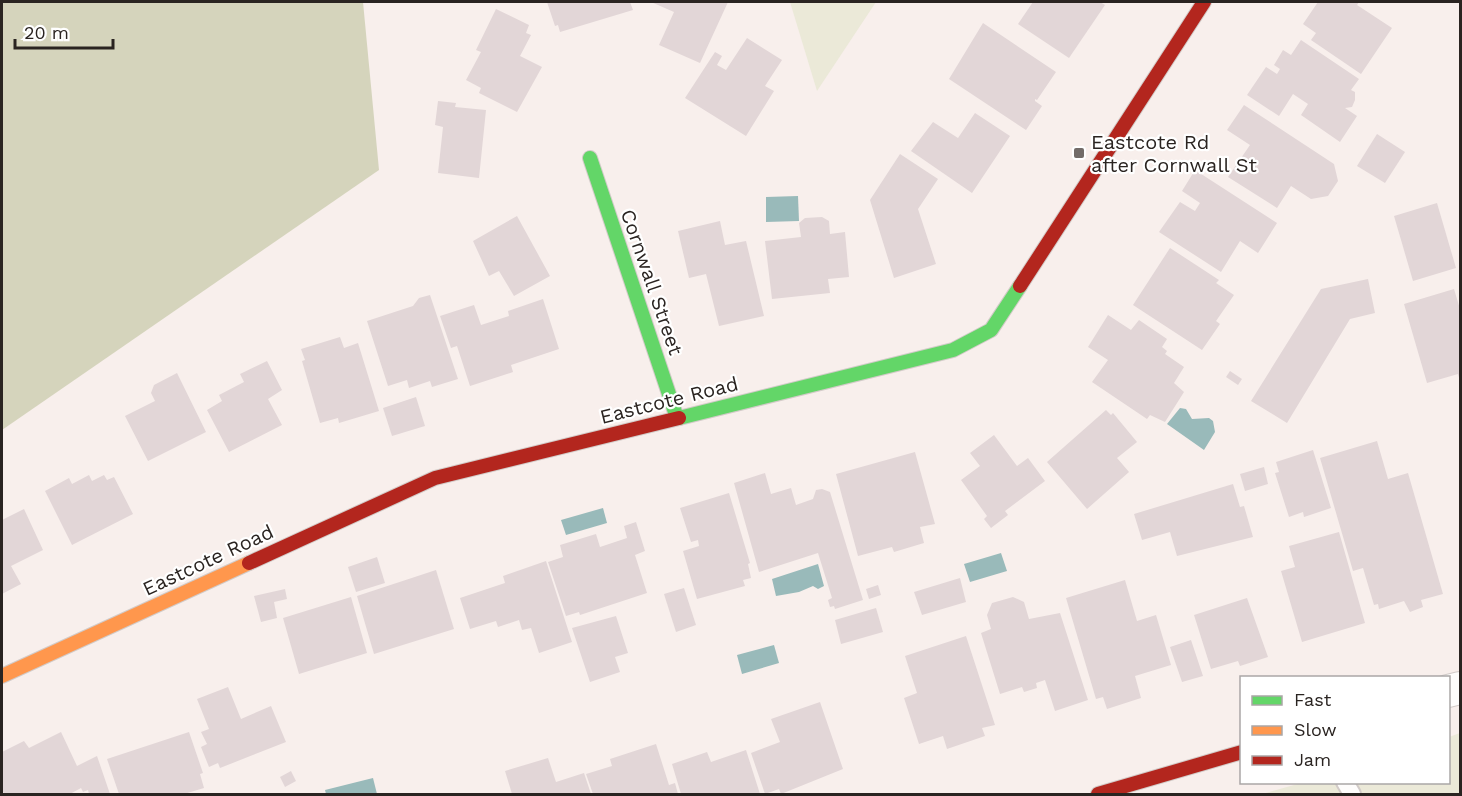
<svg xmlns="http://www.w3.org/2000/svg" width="1462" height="796" font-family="'Work Sans',sans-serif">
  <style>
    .green { fill: #ebe9d8 }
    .forest { fill: #d5d4bc }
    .water { fill: #99baba }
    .building { fill: #e2d6d7 }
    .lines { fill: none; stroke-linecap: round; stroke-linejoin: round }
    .lane-casing { stroke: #d2cbc8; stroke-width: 20 }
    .street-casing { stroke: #d2cbc8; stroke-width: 34 }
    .fast-casing { stroke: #d2cbc8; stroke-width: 16 }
    .slow-casing { stroke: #d2cbc8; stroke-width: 16 }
    .jam-casing { stroke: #d2cbc8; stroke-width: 16 }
    .lane { stroke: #fefdfc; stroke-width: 16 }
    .street { stroke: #fefdfc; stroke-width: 32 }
    .fast { stroke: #63d668; stroke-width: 14 }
    .slow { stroke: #ff974d; stroke-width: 14 }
    .jam { stroke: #b3261e; stroke-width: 14 }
    .poi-dot { fill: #726b68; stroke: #fff; stroke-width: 2 }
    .labels { text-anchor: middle; stroke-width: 4.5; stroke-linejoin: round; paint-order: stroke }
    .poi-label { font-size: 20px; fill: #2a2421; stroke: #fff; text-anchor: start }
    .street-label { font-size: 20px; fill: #2a2421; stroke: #fff }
  </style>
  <rect width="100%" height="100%" fill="#f8efec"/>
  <g class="green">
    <polygon points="790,2 876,2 817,91"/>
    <polygon points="1460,733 1460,794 1262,794 1301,783 1448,782 1449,737"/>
  </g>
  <polygon class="forest" points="2,2 363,2 379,170 2,430"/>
  <g class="water">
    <polygon points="798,196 799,221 766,222 766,197"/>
    <polygon points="1180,408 1186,409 1192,419 1209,418 1213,421 1215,432 1204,450 1167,424"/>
    <polygon points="603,508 607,523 566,535 561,520"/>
    <polygon points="1001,553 1007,571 970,582 964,564"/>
    <polygon points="818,564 824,586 818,589 813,586 799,592 776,596 772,579"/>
    <polygon points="774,645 779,663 742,674 737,655"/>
    <polygon points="373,778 377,794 326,794 325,790"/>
  </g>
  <g class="building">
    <polygon points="547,2 630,2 633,10 560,32 558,25 555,26"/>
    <polygon points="651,2 728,2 700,63 659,45 674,12"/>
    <polygon points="1033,2 1100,2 1105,5 1069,58 1018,24"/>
    <polygon points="1318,2 1359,2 1357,5 1392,28 1361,74 1311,40 1316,33 1303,24"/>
    <polygon points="496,9 529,25 526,33 531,35 520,56 542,67 517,112 479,93 481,88 466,80 481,52 476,50"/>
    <polygon points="983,23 1056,72 1037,100 1035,99 1035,101 1042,106 1026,130 949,79"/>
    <polygon points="747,38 782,60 765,86 774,91 746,136 685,98 715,52 722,56 717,65 726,70"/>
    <polygon points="1301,40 1359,79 1351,90 1355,92 1355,100 1352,107 1345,108 1357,116 1340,142 1301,115 1308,104 1293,94 1279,116 1247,95 1266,67 1277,74 1280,69 1274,65 1283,50 1291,55"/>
    <polygon points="438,101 456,103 455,107 486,110 479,178 438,173 443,127 435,125"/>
    <polygon points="1244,105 1334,164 1338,181 1328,196 1311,199 1291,186 1277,208 1228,177 1250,145 1227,130"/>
    <polygon points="975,113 1010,136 972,193 911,151 933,122 958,138"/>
    <polygon points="1377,134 1405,152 1385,183 1357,166"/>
    <polygon points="900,154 938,179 918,209 936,264 894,278 870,200"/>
    <polygon points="1195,170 1277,223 1258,253 1240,241 1221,272 1159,232 1180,202 1195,211 1200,203 1182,191"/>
    <polygon points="1437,203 1456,268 1413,281 1394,216"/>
    <polygon points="517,216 550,276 514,296 499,271 489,276 473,241"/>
    <polygon points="822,217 829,221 830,234 845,232 849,277 828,279 830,293 772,299 765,241 801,237 799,223 805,218"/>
    <polygon points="720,221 725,245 746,241 764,316 719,326 706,274 689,278 678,231"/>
    <polygon points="1170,248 1219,280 1216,283 1234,295 1216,321 1220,324 1202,350 1133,305"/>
    <polygon points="1368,279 1375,313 1350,319 1287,423 1251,401 1321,289"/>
    <polygon points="1454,289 1460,309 1460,381 1458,374 1427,383 1404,304"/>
    <polygon points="430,295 458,379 432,387 430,381 409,388 407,380 388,386 367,321 413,306 419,298"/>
    <polygon points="543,299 559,349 511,365 513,372 470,386 457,346 451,348 440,316 474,305 481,325 509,316 508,311"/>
    <polygon points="1108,315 1131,330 1139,320 1167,339 1162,347 1167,351 1165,354 1184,367 1174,383 1184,392 1165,422 1150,415 1147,419 1092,382 1108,360 1088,347"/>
    <polygon points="340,337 344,348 358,343 379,411 339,423 338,418 320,423 302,361 305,360 301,349"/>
    <polygon points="267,361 282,390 268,399 282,425 229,452 207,410 222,401 219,395 244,382 240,374"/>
    <polygon points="1230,371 1242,379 1238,385 1226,377"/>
    <polygon points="177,373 206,432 148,461 125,416 155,401 151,393 154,385"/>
    <polygon points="416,397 425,426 392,436 383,408"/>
    <polygon points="1106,410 1111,415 1113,413 1137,442 1117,458 1129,472 1087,509 1047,462"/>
    <polygon points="994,435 1017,466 1028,458 1045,481 1005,511 1008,515 991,528 984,519 987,516 961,480 980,466 970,453"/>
    <polygon points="1377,441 1388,479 1408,473 1443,594 1421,600 1423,607 1410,612 1404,601 1379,609 1378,604 1374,605 1363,568 1353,571 1320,458"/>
    <polygon points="1313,450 1331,508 1304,517 1303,512 1289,517 1275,473 1279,472 1276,462"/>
    <polygon points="915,452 935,524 920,527 924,543 894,552 892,547 858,556 836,474"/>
    <polygon points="1264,467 1268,484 1245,491 1240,474"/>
    <polygon points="765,473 771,494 791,488 796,505 813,499 816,490 822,489 830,492 863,600 835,609 834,606 830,607 828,600 832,598 818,553 759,572 734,483"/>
    <polygon points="89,475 92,481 104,475 107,480 114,477 133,514 72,545 45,491 69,478 72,484"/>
    <polygon points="1233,484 1240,507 1244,506 1253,537 1177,556 1170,532 1142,540 1134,514"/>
    <polygon points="729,493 750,563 748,564 751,578 743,580 745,586 697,599 683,551 699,546 698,540 691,542 680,508"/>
    <polygon points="24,509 43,550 11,566 21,584 2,594 2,520"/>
    <polygon points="636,522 645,551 635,555 647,593 580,615 579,612 566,616 548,562 563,557 560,545 596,534 600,547 627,538 624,526"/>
    <polygon points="1339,532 1365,623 1302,642 1281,571 1295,567 1289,546"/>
    <polygon points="377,557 385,583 356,592 348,567"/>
    <polygon points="546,561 572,642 539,653 531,628 522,630 519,620 498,627 496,621 470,629 460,598 505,583 503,576"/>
    <polygon points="436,570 454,629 374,654 357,596"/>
    <polygon points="960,578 966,602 922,615 914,592"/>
    <polygon points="1125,580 1137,621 1156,615 1171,665 1135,676 1141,698 1107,709 1103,697 1096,699 1066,598"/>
    <polygon points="878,585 881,595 869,599 866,589"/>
    <polygon points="684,588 696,625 676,632 664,594"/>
    <polygon points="285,589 287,599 274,602 277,618 261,622 254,596"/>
    <polygon points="351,597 367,653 299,674 283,618"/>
    <polygon points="1013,597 1024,602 1029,619 1060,613 1088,700 1055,711 1045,680 1036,683 1037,688 1024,692 1022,687 1000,694 981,633 991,629 987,615 992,603"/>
    <polygon points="1247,598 1268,657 1240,666 1238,661 1211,669 1194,615"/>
    <polygon points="876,608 883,632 841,644 835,620"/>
    <polygon points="616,616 628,653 615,657 620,672 590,682 572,628"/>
    <polygon points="966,636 995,725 982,728 985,736 947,749 943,736 919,744 904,698 917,693 905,656"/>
    <polygon points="1191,640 1203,676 1182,682 1170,647"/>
    <polygon points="228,687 241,719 271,706 286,742 220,768 218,763 209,767 201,747 207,744 201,732 209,729 197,699"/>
    <polygon points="820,702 843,769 781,794 779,789 765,794 751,753 780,742 771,719"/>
    <polygon points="61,732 77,766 97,756 110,794 89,794 88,790 83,792 81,788 70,794 4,794 2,789 2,752 24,741 29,748"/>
    <polygon points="189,732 203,773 200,774 204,788 184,794 119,794 107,759"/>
    <polygon points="656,744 669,785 675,783 678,794 593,794 586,774 612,766 610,759"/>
    <polygon points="746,750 760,794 681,794 672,764 707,752 711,762"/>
    <polygon points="548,758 556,782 584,773 591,794 512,794 505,771"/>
    <polygon points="291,771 296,781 285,787 280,777"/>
  </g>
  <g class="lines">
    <defs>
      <polyline id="lane" points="1345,782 1352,794"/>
      <polyline id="street" points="1448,691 1460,688"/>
      <g id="fast">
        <polyline points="590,158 677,418"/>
        <polyline points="679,418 953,350 991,330 1020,286"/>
      </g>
      <polyline id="slow" points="2,676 249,563"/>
      <g id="jam">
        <polyline points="1020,286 1204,2"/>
        <polyline points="249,563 435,478 679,418"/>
        <polyline points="1098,794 1242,752"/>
      </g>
    </defs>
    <use href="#lane" class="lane-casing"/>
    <use href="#street" class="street-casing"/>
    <use href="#fast" class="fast-casing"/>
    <use href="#slow" class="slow-casing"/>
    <use href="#jam" class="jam-casing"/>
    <use href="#lane" class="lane"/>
    <use href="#street" class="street"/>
    <use href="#fast" class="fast"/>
    <use href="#slow" class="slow"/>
    <use href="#jam" class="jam"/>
  </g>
  <rect class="poi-dot" x="1073" y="147" width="12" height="12" rx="3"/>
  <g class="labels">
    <g class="poi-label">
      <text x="1091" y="149">Eastcote Rd<tspan x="1091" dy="23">after Cornwall St</tspan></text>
    </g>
    <g class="street-label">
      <text transform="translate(652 282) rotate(71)" y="7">Cornwall Street</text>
      <text transform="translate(669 400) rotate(-14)" y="7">Eastcote Road</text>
      <text transform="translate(208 560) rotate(-25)" y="7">Eastcote Road</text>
    </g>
  </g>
  <rect width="1462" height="796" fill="none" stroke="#2a2421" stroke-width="6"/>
  <rect x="1240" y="676" width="210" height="108" fill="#ffffff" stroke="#aaa7a6" stroke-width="1.5"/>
  <rect x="1252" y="696" width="30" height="9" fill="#63d668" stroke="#aaa7a6" stroke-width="1.5"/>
  <text x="1294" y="706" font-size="18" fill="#2a2421">Fast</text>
  <rect x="1252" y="726" width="30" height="9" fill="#ff974d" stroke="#aaa7a6" stroke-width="1.5"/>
  <text x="1294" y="736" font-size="18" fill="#2a2421">Slow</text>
  <rect x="1252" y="756" width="30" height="9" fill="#b3261e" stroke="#aaa7a6" stroke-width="1.5"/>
  <text x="1294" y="766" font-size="18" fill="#2a2421">Jam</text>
  <path d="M15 39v9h98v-9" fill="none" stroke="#2a2421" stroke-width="3"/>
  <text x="24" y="39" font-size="18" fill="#2a2421" stroke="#ffffff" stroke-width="4.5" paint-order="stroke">20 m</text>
</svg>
